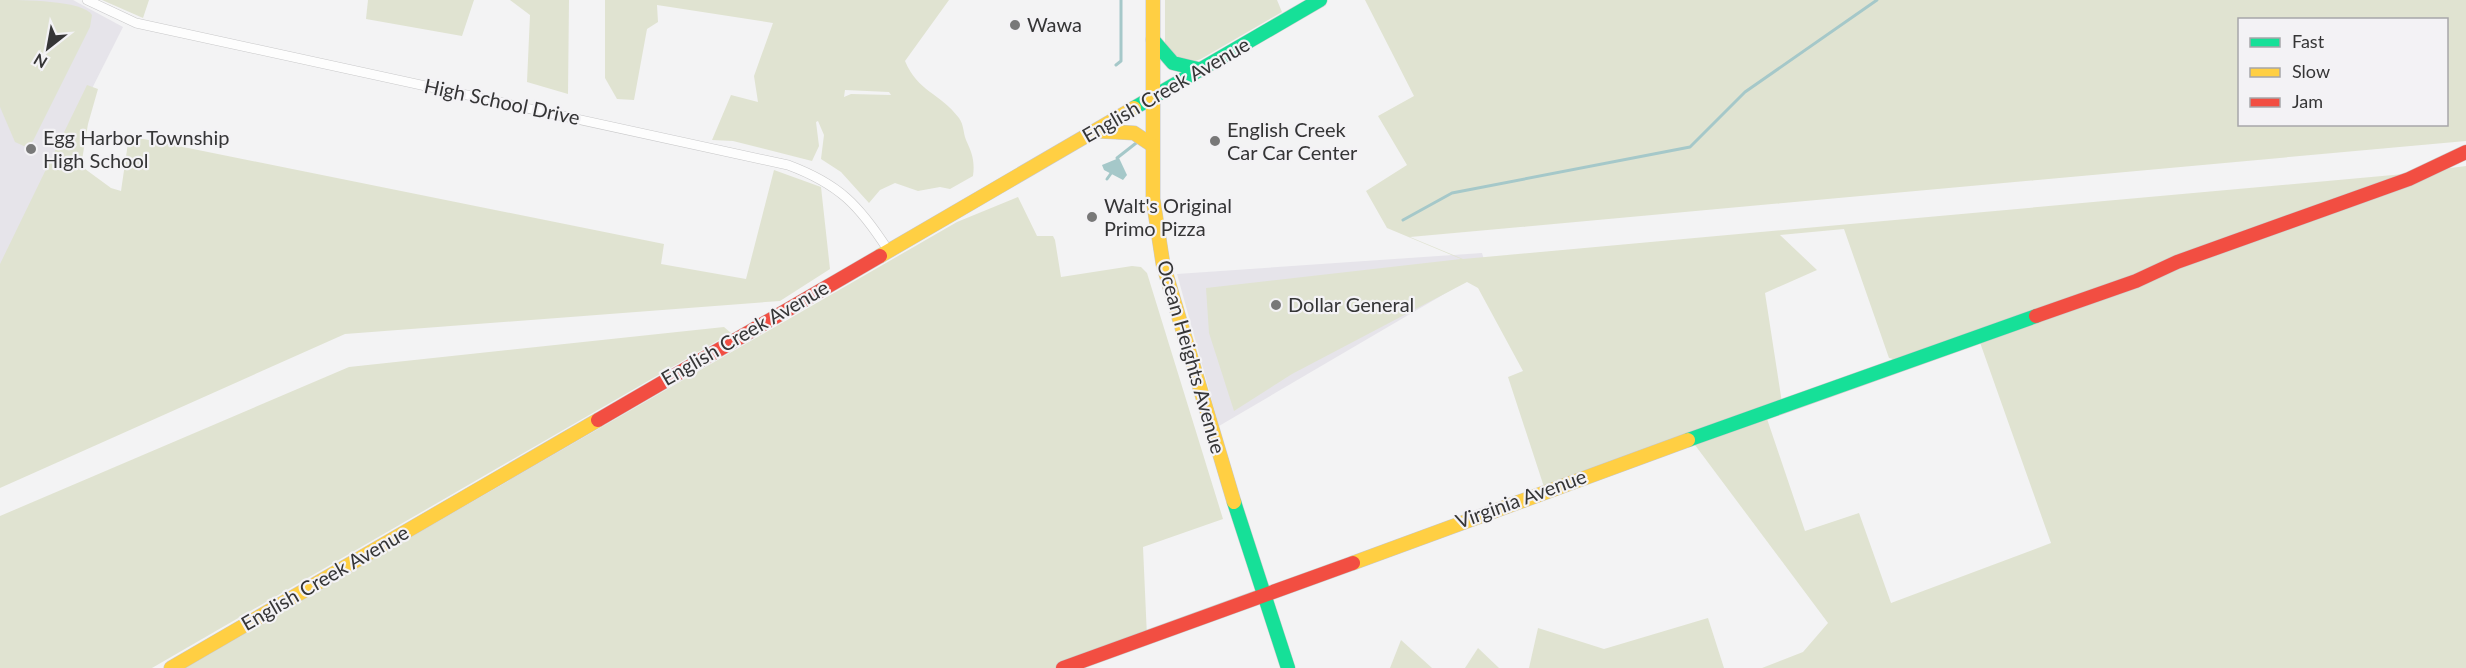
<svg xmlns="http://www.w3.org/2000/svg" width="2466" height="668" font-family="Lato,sans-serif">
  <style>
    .built { fill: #e6e4ea }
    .green { fill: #e0e3d1; fill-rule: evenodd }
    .water { fill: #a5c8c9 }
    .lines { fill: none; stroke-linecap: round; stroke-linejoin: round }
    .stream { stroke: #a5c8c9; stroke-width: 3 }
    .street-casing { stroke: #c8c8c9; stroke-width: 10 }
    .fast-casing { stroke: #c8c8c9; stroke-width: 15 }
    .slow-casing { stroke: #c8c8c9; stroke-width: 15 }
    .jam-casing { stroke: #c8c8c9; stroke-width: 15 }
    .street { stroke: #fdfdfd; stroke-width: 9 }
    .fast { stroke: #16e098; stroke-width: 14 }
    .slow { stroke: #ffcf43; stroke-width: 14 }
    .jam { stroke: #f24e42; stroke-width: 14 }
    .poi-dot { fill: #787878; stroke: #f3f2f5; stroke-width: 2 }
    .labels { text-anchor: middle; stroke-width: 4.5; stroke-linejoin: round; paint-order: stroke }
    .poi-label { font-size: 20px; fill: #353536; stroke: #f3f2f5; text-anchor: start }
    .street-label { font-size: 20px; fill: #353536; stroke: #f3f2f5 }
  </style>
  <rect width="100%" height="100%" fill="#f3f3f4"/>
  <g class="built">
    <polygon points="0,0 73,0 123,27 0,271"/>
    <polygon points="1482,253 1487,269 1219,426 1177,274"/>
  </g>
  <g class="green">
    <path d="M 0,0 C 23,0 82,0 92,15 L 90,27 L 33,141 L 26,147 L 15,142 L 0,107 Z"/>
    <polygon points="102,0 149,0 143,18"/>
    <polygon points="368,0 474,0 462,36 366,19"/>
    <polygon points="510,0 569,0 568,94 527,82 530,15"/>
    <path d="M 605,0 L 949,0 L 905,61 C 918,92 939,92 959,118 C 964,125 963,132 966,140 C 972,153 975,161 973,176 L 950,189 L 940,187 L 918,191 L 895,183 L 880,190 L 869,203 L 841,172 L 821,159 L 824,135 L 818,121 L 816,122 L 819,146 L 812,161 L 733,141 L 712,140 L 731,95 L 758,102 L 754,76 L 773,23 L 657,5 L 658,22 L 647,29 L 634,100 L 617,99 L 605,78 ZM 845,90 L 889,92 L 891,95 L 851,94 L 844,97 Z"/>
    <path d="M 1165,0 L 1277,0 L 1282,12 L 1201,59 C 1184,66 1178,60 1165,49 Z"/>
    <path d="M 1365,0 L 2466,0 L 2466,141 L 1410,237 L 1463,259 L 2404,174 L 2466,166 L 2466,668 L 1762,668 L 1803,652 L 1828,623 L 1689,437 L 1545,490 L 1508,377 L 1523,371 L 1478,288 L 1467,282 L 1292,374 L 1234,411 L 1209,333 L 1206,288 L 1461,259 L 1387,228 L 1366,191 L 1407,165 L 1378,116 L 1414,96 ZM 2240,20 L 2446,20 L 2446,124 L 2240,124 ZM 1844,229 L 1889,358 L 1901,361 L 1977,334 L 2051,543 L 1891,603 L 1859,513 L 1805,531 L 1764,410 L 1782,403 L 1765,293 L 1817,270 L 1780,235 Z"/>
    <polygon points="87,85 98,89 88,124 81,166 111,188 121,191 129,136 664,244 661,264 746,279 774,170 821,187 830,269 780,301 345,334 0,488 0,264"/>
    <polygon points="1018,197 1037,236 1053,236 1055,240 1061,277 1132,266 1141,267 1147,273 1223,519 1143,547 1147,637 1067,668 184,668 957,222"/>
    <polygon points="724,327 731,333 152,668 0,668 0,516 349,367"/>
    <polygon points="1708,618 1724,668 1529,668 1538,628 1604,649"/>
    <polygon points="1401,640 1432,668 1390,668"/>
    <polygon points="1478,648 1499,668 1465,668"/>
  </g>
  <polygon class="water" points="1119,158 1127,175 1123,180 1104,170 1102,165"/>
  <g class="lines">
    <g class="stream">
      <polyline points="1116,65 1121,61 1121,0"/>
      <polyline points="1117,158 1140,140"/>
      <polyline points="1107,179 1112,172"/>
      <polyline points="1403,220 1452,193 1690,147 1745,92 1877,0"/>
    </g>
    <defs>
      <path id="street" d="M 87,0 L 136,23 L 788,165 C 839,184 859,205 888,250"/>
      <g id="fast">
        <polyline points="1153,40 1173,63 1202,70"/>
        <polyline points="1134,108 1320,0"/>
        <polyline points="1688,440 2036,316"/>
        <polyline points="1234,502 1288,668"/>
      </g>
      <g id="slow">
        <polyline points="1153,0 1153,199 1163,264 1234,502"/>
        <polyline points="1097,131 1134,133 1152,145"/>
        <polyline points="880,256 1134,108"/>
        <polyline points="1353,563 1688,440"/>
        <polyline points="171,668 598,420"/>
      </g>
      <g id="jam">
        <polyline points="2036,316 2136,281 2177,262 2409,179 2466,152"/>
        <polyline points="598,420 880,256"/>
        <polyline points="1063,668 1353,563"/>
      </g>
    </defs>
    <use href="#street" class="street-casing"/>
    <use href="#fast" class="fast-casing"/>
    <use href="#slow" class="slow-casing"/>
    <use href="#jam" class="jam-casing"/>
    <use href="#street" class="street"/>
    <use href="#fast" class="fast"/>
    <use href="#slow" class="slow"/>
    <use href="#jam" class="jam"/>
  </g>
  <g class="poi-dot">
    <circle cx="1015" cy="25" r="6"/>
    <circle cx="1215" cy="141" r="6"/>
    <circle cx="31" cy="149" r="6"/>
    <circle cx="1092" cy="217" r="6"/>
    <circle cx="1276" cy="305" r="6"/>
  </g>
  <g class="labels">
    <g class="poi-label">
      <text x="1027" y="32">Wawa</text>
      <text x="1227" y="137">English Creek<tspan x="1227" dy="23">Car Car Center</tspan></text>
      <text x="43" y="145">Egg Harbor Township<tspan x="43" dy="23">High School</tspan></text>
      <text x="1104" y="213">Walt's Original<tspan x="1104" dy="23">Primo Pizza</tspan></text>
      <text x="1288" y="312">Dollar General</text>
    </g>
    <g class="street-label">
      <text transform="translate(1166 90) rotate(-30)" y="7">English Creek Avenue</text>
      <text transform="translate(502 102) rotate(12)" y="7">High School Drive</text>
      <text transform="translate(745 333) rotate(-30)" y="7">English Creek Avenue</text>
      <text transform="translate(1191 357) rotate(74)" y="7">Ocean Heights Avenue</text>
      <text transform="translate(1521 499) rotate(-20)" y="7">Virginia Avenue</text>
      <text transform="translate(325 578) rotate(-30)" y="7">English Creek Avenue</text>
    </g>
  </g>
  <rect x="2238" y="18" width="210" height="108" fill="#f3f2f5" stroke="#a7a6a9" stroke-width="1.5"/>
  <rect x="2250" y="38" width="30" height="9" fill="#16e098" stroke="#a7a6a9" stroke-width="1.5"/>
  <text x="2292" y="48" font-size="18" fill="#353536">Fast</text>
  <rect x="2250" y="68" width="30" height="9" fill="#ffcf43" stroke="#a7a6a9" stroke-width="1.5"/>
  <text x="2292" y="78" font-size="18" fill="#353536">Slow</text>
  <rect x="2250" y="98" width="30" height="9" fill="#f24e42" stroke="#a7a6a9" stroke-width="1.5"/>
  <text x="2292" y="108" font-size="18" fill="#353536">Jam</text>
  <g transform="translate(48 48) rotate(211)" stroke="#f3f2f5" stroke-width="4.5" paint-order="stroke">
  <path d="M0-4.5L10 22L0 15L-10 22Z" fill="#353536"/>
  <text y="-9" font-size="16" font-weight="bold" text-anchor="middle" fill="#353536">N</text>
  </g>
</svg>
